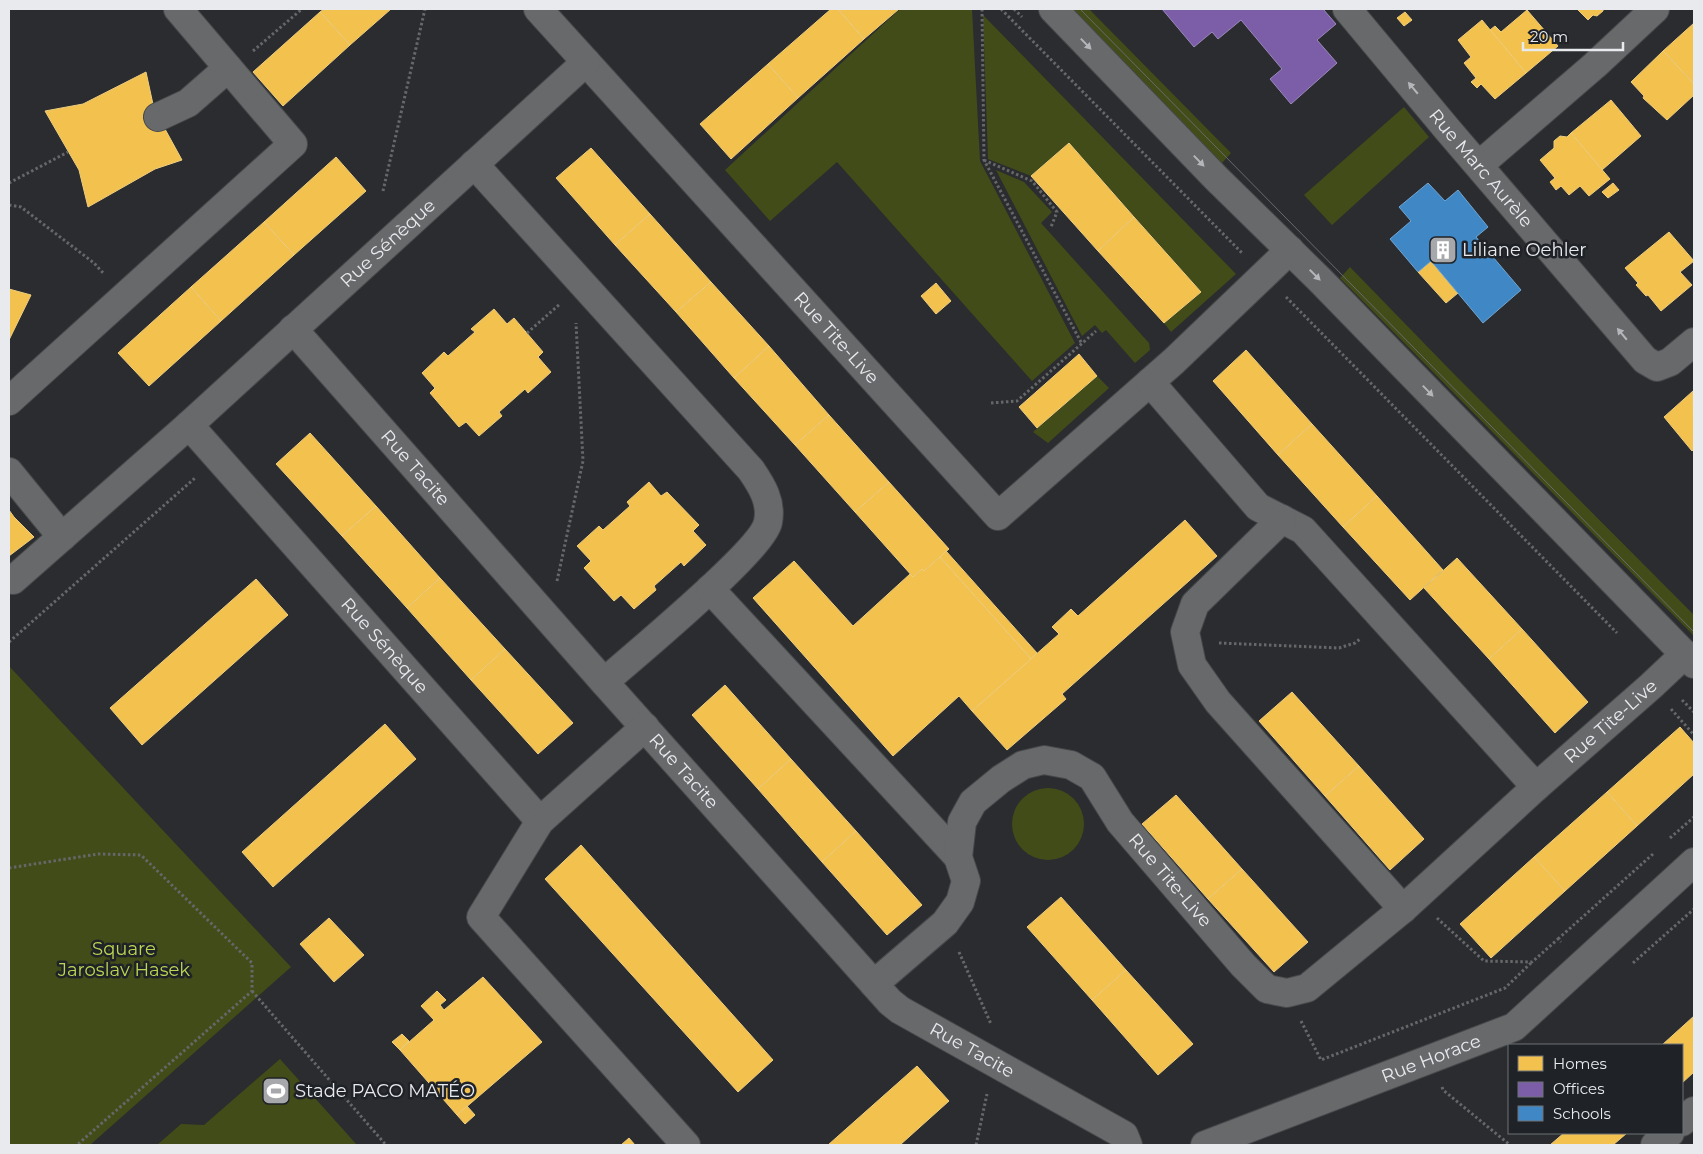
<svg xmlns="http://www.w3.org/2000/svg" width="1703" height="1154" font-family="Montserrat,sans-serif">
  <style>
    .green { fill: #424c18 }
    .homes { fill: #f2c14e; stroke: #efcd7e }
    .offices { fill: #7b5ea7; stroke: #9c88bc }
    .schools { fill: #3f88c5; stroke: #72a5d1 }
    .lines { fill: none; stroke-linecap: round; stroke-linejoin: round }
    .minor-casing { stroke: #46484a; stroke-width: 30 }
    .path { stroke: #666769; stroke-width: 3; stroke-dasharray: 2.5 2.5; stroke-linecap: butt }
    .minor { stroke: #67696b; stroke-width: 28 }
    .tram { stroke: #696a6c; stroke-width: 1 }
    .oneway { fill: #b4b6ba }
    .labels { text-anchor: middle; stroke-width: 5; stroke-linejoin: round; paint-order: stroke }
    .street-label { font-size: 18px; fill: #e8eaee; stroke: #1f2227 }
    .poi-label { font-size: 18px; fill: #e8eaee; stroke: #1f2227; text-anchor: start }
    .park-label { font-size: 18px; fill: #bcd552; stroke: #1f2227 }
  </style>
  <rect width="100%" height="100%" fill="#2a2c2f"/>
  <g class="green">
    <polygon points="900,9 972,9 980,161 1075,343 1032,381 837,162 770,221 725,170"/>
    <polygon points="1068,9 1089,9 1231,153 1221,164"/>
    <polygon points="983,15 1236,274 1171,332 1164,323 1201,292 1069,143 1031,176 988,159"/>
    <polygon points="1404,107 1429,137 1332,225 1304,195"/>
    <polygon points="996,170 1024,182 1052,212 1041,223 1149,343 1150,350 1135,363 1106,330 1102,333 1095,325 1082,336"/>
    <polygon points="1350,267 1452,372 1694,615 1694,636 1340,278"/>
    <polygon points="1097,376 1109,388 1048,443 1033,432"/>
    <polygon points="9,666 291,967 90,1145 9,1145"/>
    <circle cx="1048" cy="824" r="36"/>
    <polygon points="280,1059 357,1145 157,1145 181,1124 204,1125"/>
  </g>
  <g class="homes">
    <polygon points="324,9 391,9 350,45 320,12"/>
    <polygon points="831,9 838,9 864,39 798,98 768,64"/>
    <polygon points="838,9 899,9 864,39"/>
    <polygon points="1577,9 1603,9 1603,11 1597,16 1593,15 1588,20"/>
    <polygon points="1527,10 1558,46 1526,73 1490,30 1495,26 1501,32"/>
    <polygon points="320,12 350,45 283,106 253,72"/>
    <polygon points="1405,12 1412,20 1404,26 1397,18"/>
    <polygon points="1482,20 1526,73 1495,99 1481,84 1477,88 1471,82 1476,78 1464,63 1471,57 1458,40"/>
    <polygon points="1694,23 1694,84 1663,51"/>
    <polygon points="1663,51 1694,84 1694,95 1667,120 1643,98 1644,96 1631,82"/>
    <polygon points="768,64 798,98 731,159 700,124"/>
    <polygon points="146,72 154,109 182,160 155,169 88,207 79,170 45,111 83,104"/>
    <polygon points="1611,100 1641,136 1602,170 1571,133"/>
    <polygon points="1571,133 1610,179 1589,196 1580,186 1569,195 1561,186 1556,190 1550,182 1555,178 1540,160 1554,148 1554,141 1560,136 1567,137"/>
    <polygon points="1069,143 1134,217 1098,251 1031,176"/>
    <polygon points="591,148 650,214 615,245 556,178"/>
    <polygon points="336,157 366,191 294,255 264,222"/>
    <polygon points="1613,183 1619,190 1608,198 1602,192"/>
    <polygon points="650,214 711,282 676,312 615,245"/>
    <polygon points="1134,217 1201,292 1164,323 1098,251"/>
    <polygon points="264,222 294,255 221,321 191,287"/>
    <polygon points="1669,232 1694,261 1680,272 1692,285 1661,311 1648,295 1646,296 1636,285 1638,283 1625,268"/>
    <polygon points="1431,261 1458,293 1446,303 1418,272"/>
    <polygon points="711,282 769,346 734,378 676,312"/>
    <polygon points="936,283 951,301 936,314 921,296"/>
    <polygon points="191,287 221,321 149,386 118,353"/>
    <polygon points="9,289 31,295 9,340"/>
    <polygon points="494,309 507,324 514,318 543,352 538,357 551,372 528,393 525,389 499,412 502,416 479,436 466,422 459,427 430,393 435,388 422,373 444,352 448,356 475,332 471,329"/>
    <polygon points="769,346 829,415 795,445 734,378"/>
    <polygon points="1246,350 1312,424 1278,455 1213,381"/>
    <polygon points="1079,354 1097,376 1037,428 1019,407"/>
    <polygon points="1693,391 1694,449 1692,451 1664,417"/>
    <polygon points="829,415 889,482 855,512 795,445"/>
    <polygon points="1312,424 1377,496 1343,527 1278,455"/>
    <polygon points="310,433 376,506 342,536 276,464"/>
    <polygon points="649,482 661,496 667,492 699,525 693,531 706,545 684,566 681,562 654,586 656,590 634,609 621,595 614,601 584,568 591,561 577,546 599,526 603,530 630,506 627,502"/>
    <polygon points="889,482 949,549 924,571 922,569 913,577 855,512"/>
    <polygon points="1377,496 1443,570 1410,600 1343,527"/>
    <polygon points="376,506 440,578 407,608 342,536"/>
    <polygon points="9,510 14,517 34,537 9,556"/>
    <polygon points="1185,520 1217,556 1062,694 1066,699 1007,750 972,711 1059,634 1052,627 1071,609 1078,616"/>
    <polygon points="946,551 1037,653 1031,659 940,557"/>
    <polygon points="940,557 1031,659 972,711 959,696 893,756 753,598 794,561 853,626 910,574 913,577 922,569 924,571"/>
    <polygon points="1457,558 1522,629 1489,659 1424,588"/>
    <polygon points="440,578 505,649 471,680 407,608"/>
    <polygon points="256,579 288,615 142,745 110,708"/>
    <polygon points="1522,629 1588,702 1555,733 1489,659"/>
    <polygon points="505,649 573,723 538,754 471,680"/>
    <polygon points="725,685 791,759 758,789 692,715"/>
    <polygon points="1292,692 1359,766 1325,796 1259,721"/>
    <polygon points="385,724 416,759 273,887 242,852"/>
    <polygon points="1680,727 1694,743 1694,774 1637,826 1607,792"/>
    <polygon points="791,759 856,831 822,862 758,789"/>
    <polygon points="1359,766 1424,839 1390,870 1325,796"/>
    <polygon points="1607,792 1637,826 1565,891 1534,857"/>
    <polygon points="1176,795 1242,869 1208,899 1142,824"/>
    <polygon points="856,831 922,905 887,935 822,862"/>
    <polygon points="581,845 773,1060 738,1092 545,879"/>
    <polygon points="1534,857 1565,891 1491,958 1460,924"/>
    <polygon points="1242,869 1308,942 1274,972 1208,899"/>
    <polygon points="1061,897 1126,970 1092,1000 1027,927"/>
    <polygon points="329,918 364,955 334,982 300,944"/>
    <polygon points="1126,970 1193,1044 1158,1075 1092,1000"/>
    <polygon points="483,977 542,1042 457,1115 400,1050 434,1020 421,1006 437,991 446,1000 440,1005 444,1010"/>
    <polygon points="1694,1016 1694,1072 1682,1083 1682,1045 1662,1045"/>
    <polygon points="402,1034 409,1041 400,1050 392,1042"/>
    <polygon points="917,1066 949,1101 900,1145 828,1145"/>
    <polygon points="467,1106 475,1115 465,1124 457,1115"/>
    <polygon points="1564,1133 1627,1133 1613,1145 1550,1145"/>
    <polygon points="629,1138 635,1145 621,1145"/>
  </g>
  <polygon class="offices" points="1162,9 1323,9 1336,24 1317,40 1337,63 1291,104 1270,79 1282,69 1241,20 1218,39 1212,32 1194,47"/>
  <polygon class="schools" points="1428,183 1445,201 1458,190 1488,227 1476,237 1521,290 1483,323 1431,261 1418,272 1390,239 1411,221 1399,207"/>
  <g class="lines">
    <defs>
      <g id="minor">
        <path id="s1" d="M 538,9 L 998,516 L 1174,361 L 1290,250"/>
        <polyline points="1053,9 1216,178 1320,280 1694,664"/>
        <path id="s2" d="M 1347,9 L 1447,129 L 1645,360 L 1657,367 L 1670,362 L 1694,342"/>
        <polyline points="158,117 188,103 228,68"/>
        <path d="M 474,164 L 751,470 C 762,486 772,502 768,522 C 763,549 632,658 604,682"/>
        <polyline points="1479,165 1595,65 1655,9"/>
        <path id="s3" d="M 293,329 L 604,682 L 890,1002 L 900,1010 L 1124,1135 L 1128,1145"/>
        <path id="s4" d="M 1150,382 L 1258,507 L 1303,530 L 1536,787 L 1651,686 L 1685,654"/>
        <polyline points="9,401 293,144 178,9"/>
        <path id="s5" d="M 189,425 L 540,821"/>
        <polyline points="9,472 62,537"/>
        <polyline points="1282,519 1195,604 1185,632 1192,665 1218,702 1403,909"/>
        <path id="s6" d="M 13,580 L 189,425 L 586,62"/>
        <polyline points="710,589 958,857"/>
        <polyline points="645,727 540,821 481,917 686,1145"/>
        <path id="s7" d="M 874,984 L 945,923 L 960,902 L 966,881 L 958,857 L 962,822 L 973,802 L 1001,779 L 1023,765 L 1044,760 L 1071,765 L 1092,777 L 1120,822 L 1243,965 L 1267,989 L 1287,993 L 1307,988 L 1403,909 L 1536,787"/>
        <polyline points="1682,1122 1694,1111"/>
        <path id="s8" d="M 1205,1145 L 1514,1027 L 1694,862"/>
        <polyline points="1655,1145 1670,1133"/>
      </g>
    </defs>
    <use href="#minor" class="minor-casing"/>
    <g class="path">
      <polyline points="982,9 984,160 1082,344"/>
      <polyline points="1001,9 1243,254"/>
      <polyline points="1014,9 1022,17"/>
      <polyline points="253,51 302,9"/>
      <polyline points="984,160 1032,181 1057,212 1051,227"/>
      <polyline points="9,183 68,152"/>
      <polyline points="383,191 425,9"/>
      <polyline points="9,205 21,207 94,263 104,274"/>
      <polyline points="1286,297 1617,633"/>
      <polyline points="527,333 560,304"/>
      <polyline points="991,403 1017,401 1096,331"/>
      <polyline points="557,581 583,461 576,323"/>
      <polyline points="9,642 195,478"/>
      <polyline points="1219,643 1339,648 1355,643 1360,639"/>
      <polyline points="1682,700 1694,712"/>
      <polyline points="1671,709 1694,735"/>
      <polyline points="1670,838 1694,817"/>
      <polyline points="9,868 98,854 141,855 252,963 252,991 77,1145"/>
      <polyline points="1437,918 1484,961 1532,962 1558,939 1561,942"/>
      <polyline points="1558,939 1653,854"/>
      <polyline points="959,952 991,1024"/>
      <polyline points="1633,963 1694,909"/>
      <polyline points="252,991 386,1145"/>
      <polyline points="1301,1021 1321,1060 1505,988 1532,962"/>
      <polyline points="1442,1087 1443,1090 1510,1145"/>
      <polyline points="976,1145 987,1094"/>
    </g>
    <use href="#minor" class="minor"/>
    <polyline class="tram" points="1080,9 1694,632"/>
  </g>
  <defs><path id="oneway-solid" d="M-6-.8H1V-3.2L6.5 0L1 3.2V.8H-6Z" transform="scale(1.25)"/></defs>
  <g class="oneway">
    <use href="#oneway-solid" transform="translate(1086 44) rotate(46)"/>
    <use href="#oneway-solid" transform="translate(1413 88) rotate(-130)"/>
    <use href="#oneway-solid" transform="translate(1199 161) rotate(46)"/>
    <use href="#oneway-solid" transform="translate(1315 275) rotate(45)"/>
    <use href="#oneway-solid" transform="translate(1622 334) rotate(-130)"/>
    <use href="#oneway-solid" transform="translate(1428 391) rotate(46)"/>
  </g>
  <defs>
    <symbol id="building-square" viewBox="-11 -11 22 22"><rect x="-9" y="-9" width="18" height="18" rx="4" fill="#a6a8ab" stroke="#1f2227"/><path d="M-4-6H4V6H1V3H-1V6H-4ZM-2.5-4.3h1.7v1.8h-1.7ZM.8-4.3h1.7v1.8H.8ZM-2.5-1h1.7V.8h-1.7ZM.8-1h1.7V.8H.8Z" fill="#fff"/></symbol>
    <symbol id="stadium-square" viewBox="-11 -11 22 22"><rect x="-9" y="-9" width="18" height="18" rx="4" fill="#a6a8ab" stroke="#1f2227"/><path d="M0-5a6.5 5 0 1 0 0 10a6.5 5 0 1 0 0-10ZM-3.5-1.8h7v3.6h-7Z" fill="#fff"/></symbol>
  </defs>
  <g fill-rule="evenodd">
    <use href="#building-square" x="1427" y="234" width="32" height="32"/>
    <use href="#stadium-square" x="260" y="1075" width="32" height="32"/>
  </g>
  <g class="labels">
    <g class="street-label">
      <text dy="6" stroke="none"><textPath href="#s2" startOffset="208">Rue Marc Aurèle</textPath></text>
      <text dy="6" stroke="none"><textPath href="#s6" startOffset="504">Rue Sénèque</textPath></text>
      <text dy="6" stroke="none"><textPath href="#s1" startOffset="444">Rue Tite-Live</textPath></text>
      <text dy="6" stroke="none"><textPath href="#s3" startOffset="185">Rue Tacite</textPath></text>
      <text dy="6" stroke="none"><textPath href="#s5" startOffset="295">Rue Sénèque</textPath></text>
      <text dy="6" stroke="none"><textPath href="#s4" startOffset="662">Rue Tite-Live</textPath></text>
      <text dy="6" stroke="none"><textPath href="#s3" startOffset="590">Rue Tacite</textPath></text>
      <text dy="6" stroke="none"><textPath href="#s7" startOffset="490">Rue Tite-Live</textPath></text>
      <text dy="6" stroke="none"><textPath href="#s3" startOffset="995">Rue Tacite</textPath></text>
      <text dy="6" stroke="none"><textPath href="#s8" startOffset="242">Rue Horace</textPath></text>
    </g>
    <g class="poi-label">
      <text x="1462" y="256">Liliane Oehler</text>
      <text x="295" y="1097">Stade PACO MATÉO</text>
    </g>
    <g class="park-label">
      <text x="124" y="955">Square<tspan x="124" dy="21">Jaroslav Hasek</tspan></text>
    </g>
  </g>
  <rect width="1703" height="1154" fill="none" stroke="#e8eaee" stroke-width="20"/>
  <rect x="1508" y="1044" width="175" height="90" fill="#1f2227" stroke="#6f7277"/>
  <rect x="1518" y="1056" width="25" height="15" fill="#f2c14e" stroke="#6f7277"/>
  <text x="1553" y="1069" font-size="15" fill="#e8eaee">Homes</text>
  <rect x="1518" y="1082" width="25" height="15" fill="#7b5ea7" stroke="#6f7277"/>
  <text x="1553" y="1094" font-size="15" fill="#e8eaee">Offices</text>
  <rect x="1518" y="1106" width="25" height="15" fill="#3f88c5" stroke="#6f7277"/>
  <text x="1553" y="1119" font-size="15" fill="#e8eaee">Schools</text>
  <path d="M1523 42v8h100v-8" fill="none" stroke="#e8eaee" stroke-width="2.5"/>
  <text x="1530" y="42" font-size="15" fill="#e8eaee" stroke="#1f2227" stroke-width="4" paint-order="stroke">20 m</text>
</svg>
